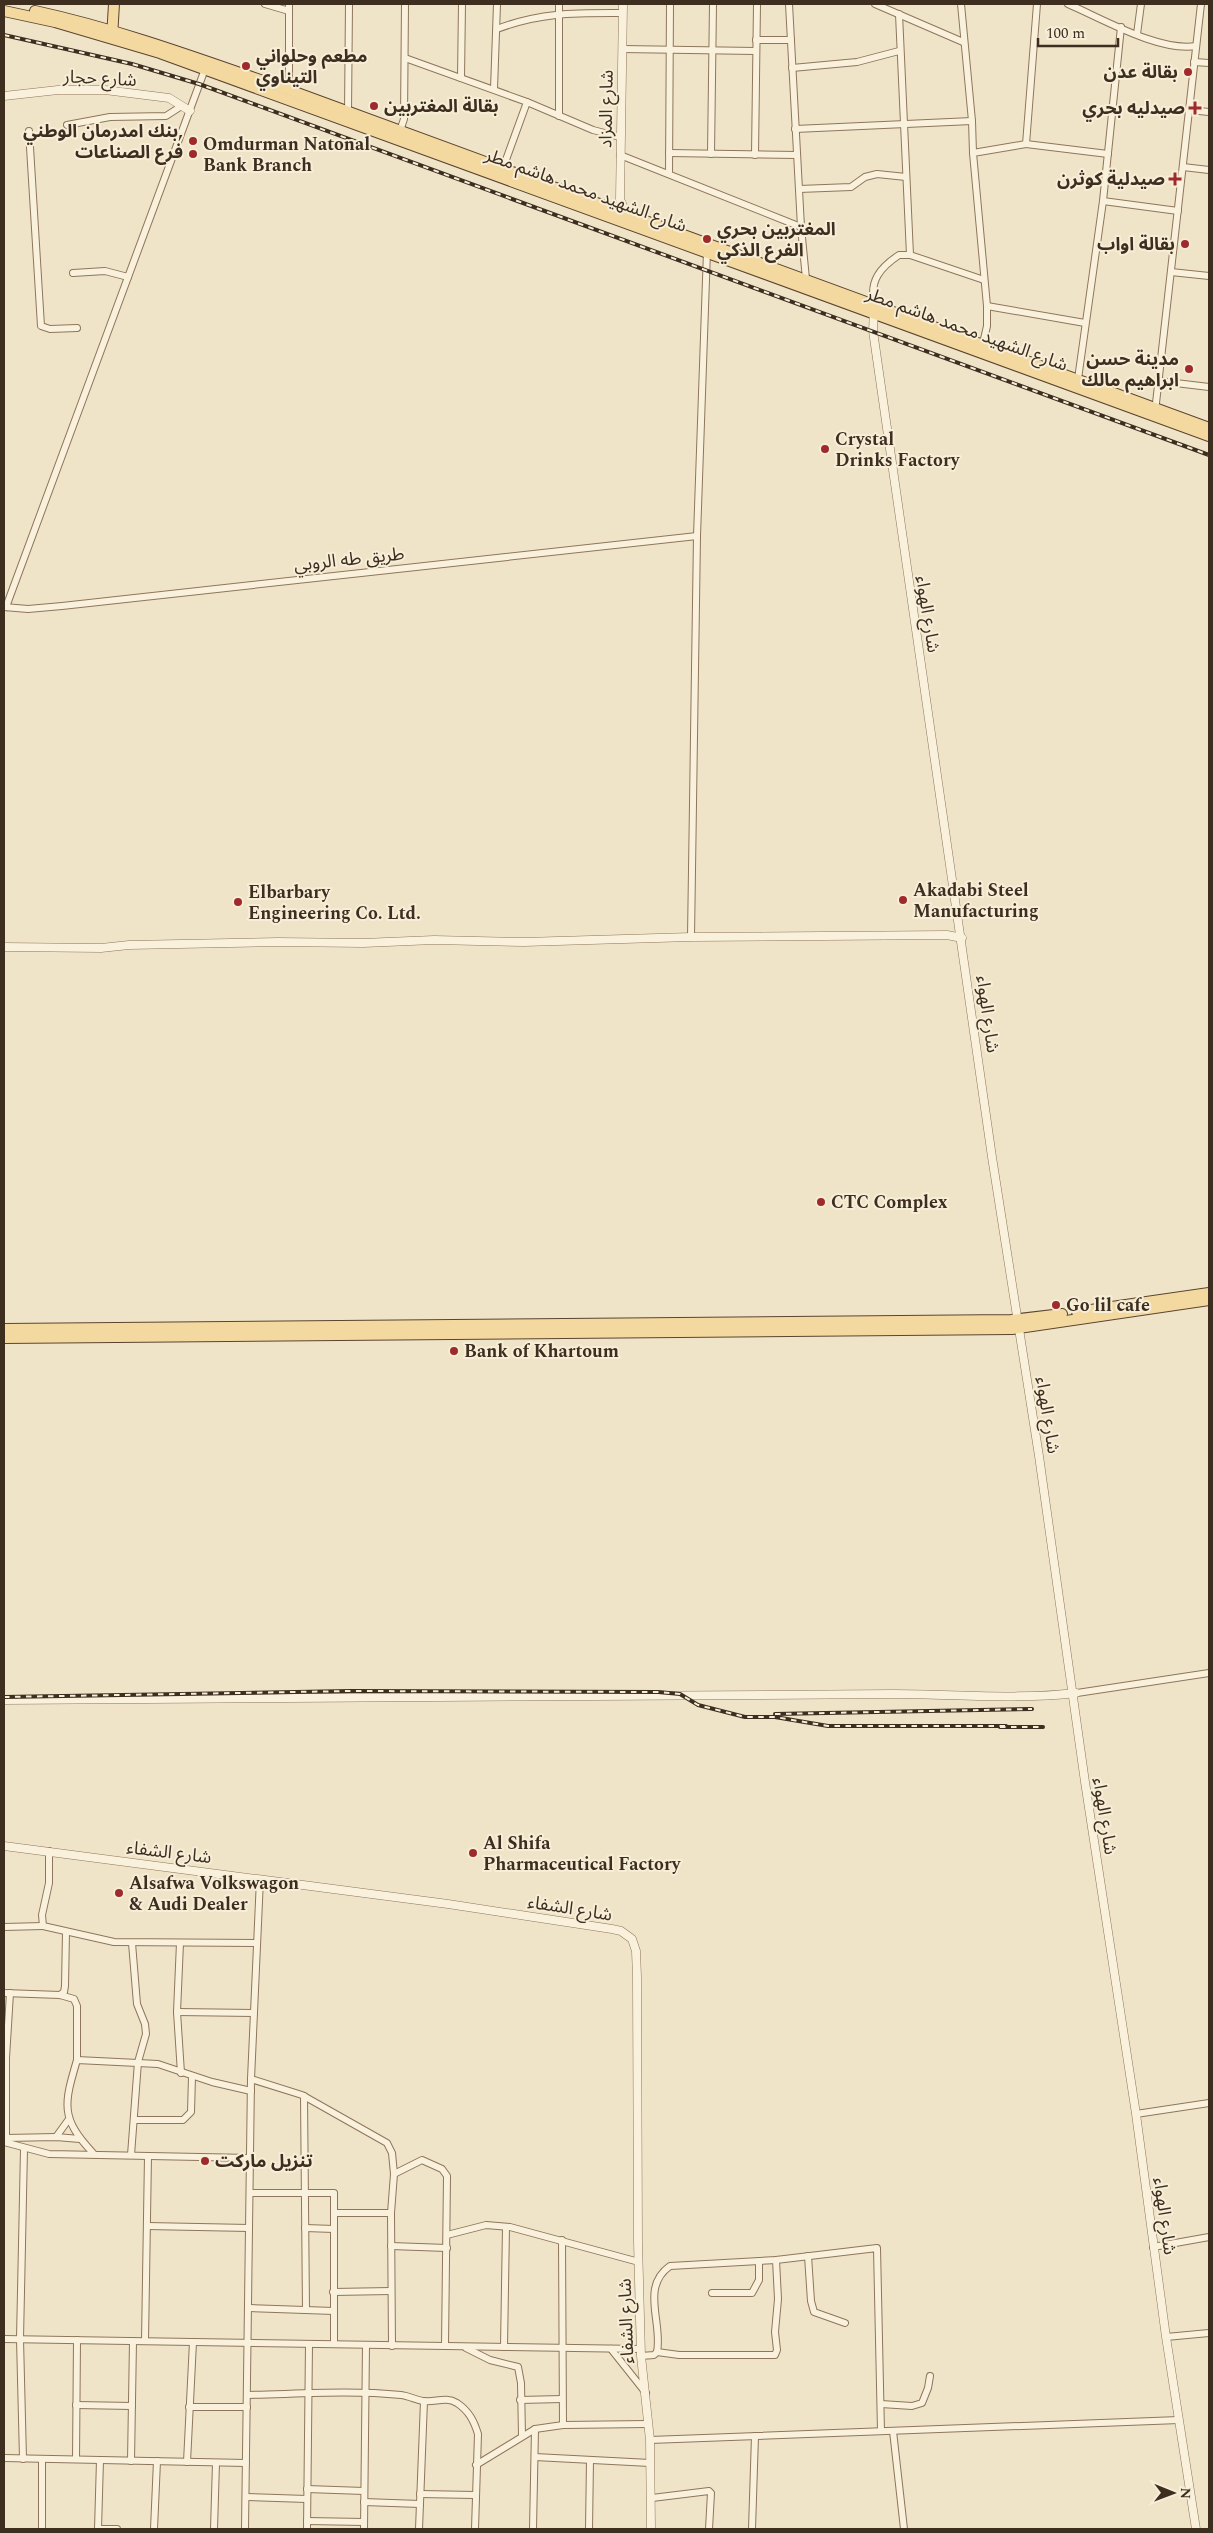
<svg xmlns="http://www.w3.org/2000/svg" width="1213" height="2533" font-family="Spectral,'Noto Sans Arabic',serif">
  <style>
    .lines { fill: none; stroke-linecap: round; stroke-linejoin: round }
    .minor-casing { stroke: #8d765c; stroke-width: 8 }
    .tertiary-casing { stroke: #8d765c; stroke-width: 9 }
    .primary-casing { stroke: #5b4430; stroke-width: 12 }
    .minor { stroke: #faf1dc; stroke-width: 6 }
    .tertiary { stroke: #faf1dc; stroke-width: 8 }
    .primary { stroke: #f3d9a0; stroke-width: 10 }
    .rail-casing { stroke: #3d2e20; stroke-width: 4 }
    .rail { stroke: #f7eed8; stroke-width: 2; stroke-dasharray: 5.5; stroke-linecap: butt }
    .poi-dot { fill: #9e2a2b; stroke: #f7eed8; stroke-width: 2 }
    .labels { text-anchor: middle; stroke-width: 4; stroke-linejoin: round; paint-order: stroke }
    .poi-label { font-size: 18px; font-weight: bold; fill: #3d2e20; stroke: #f7eed8; text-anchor: start }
    .street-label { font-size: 18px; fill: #3d2e20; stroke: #f7eed8 }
  </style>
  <rect width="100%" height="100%" fill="#f0e4c8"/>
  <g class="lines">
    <defs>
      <g id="minor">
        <polyline points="265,4 289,11"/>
        <polyline points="289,4 289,90"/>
        <polyline points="789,4 801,227 806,279"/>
        <polyline points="875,4 963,42"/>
        <polyline points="961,4 972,121 973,153"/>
        <path d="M 1068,4 C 1103,19 1159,52 1196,46"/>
        <path d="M 497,29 C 541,12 577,13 622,13"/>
        <polyline points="1137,34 1141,4"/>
        <polyline points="756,40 791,40"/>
        <polyline points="622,49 756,51"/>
        <polyline points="405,58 527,102 593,130 620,137"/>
        <polyline points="1194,62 1209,63"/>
        <polyline points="792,68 857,62 899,51"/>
        <polyline points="461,78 462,4"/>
        <polyline points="494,89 497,4"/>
        <polyline points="1189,110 1209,112"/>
        <polyline points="348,112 349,4"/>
        <polyline points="559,116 559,4"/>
        <polyline points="67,125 110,117 166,116 180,107"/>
        <polyline points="795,129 972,121"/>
        <polyline points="29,131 41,326 50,329 77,328"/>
        <polyline points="400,131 404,119 405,4"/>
        <polyline points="1026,144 1108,154"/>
        <polyline points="669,153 797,155"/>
        <polyline points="711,154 713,4"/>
        <polyline points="620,155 801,227"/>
        <polyline points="755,155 757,4"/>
        <polyline points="1183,167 1209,170"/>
        <polyline points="503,168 527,102"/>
        <polyline points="669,174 670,4"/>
        <polyline points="799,189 851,187 865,177 877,174 906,177"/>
        <polyline points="1103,201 1178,211"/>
        <polyline points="910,255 984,280"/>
        <polyline points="1171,272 1209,276"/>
        <polyline points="73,273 105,271 128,277"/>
        <path d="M 875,305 C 868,281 881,267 899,255 L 910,255 L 899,14"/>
        <polyline points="987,306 1085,323"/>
        <polyline points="982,348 987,326 987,306 973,153 1026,144 1037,4"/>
        <polyline points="1078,379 1103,201 1121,27"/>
        <polyline points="1159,381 1209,387"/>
        <polyline points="1155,412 1201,4"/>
        <polyline points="4,607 28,609 62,606 697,536"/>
        <polyline points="6,607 205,69"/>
        <polyline points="691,937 697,536 707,251"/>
        <polyline points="1077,1693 1209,1673"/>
        <polyline points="49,1851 49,1883 42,1915 43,1926 114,1942 257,1943"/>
        <polyline points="4,1927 43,1926"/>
        <polyline points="180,1943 177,2012 181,2073"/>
        <polyline points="4,1993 60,1995 74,1999 77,2006 77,2060"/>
        <polyline points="60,1995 64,1992 65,1986 66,1932"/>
        <polyline points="177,2012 254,2013"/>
        <polyline points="4,2058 6,2058 10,1993"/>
        <polyline points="6,2058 6,2142"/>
        <polyline points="251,2079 302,2095 387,2143 392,2153 394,2174 391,2213 392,2346"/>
        <polyline points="304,2096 306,2310"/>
        <polyline points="1136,2114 1209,2103"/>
        <polyline points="134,2120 183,2120 191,2112 192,2077"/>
        <polyline points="56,2137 69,2119"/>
        <polyline points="6,2138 56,2137 80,2139"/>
        <polyline points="4,2142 49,2154 250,2158"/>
        <path d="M 93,2153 C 60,2118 64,2104 77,2060 L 158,2064 L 212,2082 L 251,2091"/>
        <polyline points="131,2155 138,2062 146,2034 145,2024 137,2004 132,1943"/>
        <polyline points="394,2174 422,2160 442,2169 447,2176 445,2346"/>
        <polyline points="250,2193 334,2193 334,2344"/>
        <polyline points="334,2213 391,2213"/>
        <polyline points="147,2226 249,2228"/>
        <polyline points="305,2228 334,2229"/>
        <polyline points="447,2235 486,2225 510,2227 639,2262"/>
        <polyline points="562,2240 563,2425"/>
        <polyline points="391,2246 447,2248"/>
        <polyline points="1153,2247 1209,2237"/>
        <polyline points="808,2256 811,2301 814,2312 845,2323"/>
        <polyline points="333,2292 391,2291"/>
        <polyline points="712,2293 752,2293 759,2280 759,2261"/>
        <polyline points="249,2308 334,2311"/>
        <polyline points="1166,2337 1209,2333"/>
        <polyline points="4,2339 641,2349"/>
        <polyline points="145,2341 148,2156"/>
        <polyline points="504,2347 506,2227"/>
        <polyline points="466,2348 490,2360 518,2367 521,2383 522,2436"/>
        <polyline points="611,2349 646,2393"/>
        <polyline points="657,2352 679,2355 775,2355 777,2350 775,2332 778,2299 776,2260"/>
        <path d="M 641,2356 L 654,2355 L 657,2352 C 663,2323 640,2287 670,2266 L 776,2260 L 877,2248 L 881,2431"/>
        <path d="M 247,2395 C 298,2394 350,2390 401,2395 C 409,2396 416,2400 423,2401 C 435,2403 445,2396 457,2403 C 469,2411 474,2421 478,2434 L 475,2529"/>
        <polyline points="520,2400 562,2399"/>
        <polyline points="881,2404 912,2406 922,2403 928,2388 930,2376"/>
        <polyline points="76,2405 132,2406"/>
        <polyline points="189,2407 247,2407"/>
        <polyline points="893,2431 904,2529"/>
        <polyline points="650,2440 1179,2420"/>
        <polyline points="535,2457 650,2463"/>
        <polyline points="4,2458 246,2463"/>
        <polyline points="23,2459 20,2339 24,2149"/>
        <polyline points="76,2459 77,2340"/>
        <polyline points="131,2461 133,2341"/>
        <polyline points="187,2462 193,2342"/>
        <polyline points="476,2465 535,2429 563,2425 648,2424"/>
        <polyline points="307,2489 364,2491"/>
        <polyline points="420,2494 475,2495"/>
        <polyline points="246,2497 307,2499"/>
        <polyline points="652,2498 709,2491 711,2493 709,2529"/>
        <polyline points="364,2502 420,2504"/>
        <polyline points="307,2521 364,2522"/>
        <polyline points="42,2529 42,2459"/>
        <polyline points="98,2529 100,2460"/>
        <polyline points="98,2529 117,2529"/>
        <polyline points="154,2529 157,2461"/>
        <polyline points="214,2529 216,2463"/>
        <polyline points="245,2529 251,2079 260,1879"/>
        <polyline points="307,2529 309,2344"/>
        <polyline points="364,2529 366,2345"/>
        <polyline points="419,2529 424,2401"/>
        <polyline points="533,2529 535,2429"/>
        <polyline points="589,2529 590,2460"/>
        <polyline points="752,2529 755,2436"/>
      </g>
      <g id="tertiary">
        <polyline points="623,4 620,199 626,213"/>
        <polyline points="4,96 58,90 105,90 169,98 190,111"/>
        <polyline points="874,310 873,331 992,1157 1039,1456 1085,1782 1136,2114 1166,2337 1196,2529"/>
        <polyline points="4,947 101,948 129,945 278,942 363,943 434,940 524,942 691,937 947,935 962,938"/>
        <path d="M 4,1700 L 894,1694 C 955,1694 1016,1700 1076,1693"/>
        <polyline points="4,1846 448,1904 612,1929 621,1931 632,1939 636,1951 637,1977 638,2242 641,2356 650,2440 651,2529"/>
      </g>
      <g id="primary">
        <polyline points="4,11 55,22 160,53 1209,436"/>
        <path d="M 35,11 C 122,30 205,61 289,90 L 1209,428"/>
        <polyline points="112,37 114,4"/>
        <polyline points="1077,1312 1209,1293"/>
        <polyline points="4,1329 1011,1320 1062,1314"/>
        <polyline points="4,1338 1012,1329 1209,1300"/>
      </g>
    </defs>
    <use href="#minor" class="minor-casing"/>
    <use href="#tertiary" class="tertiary-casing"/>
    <use href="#primary" class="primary-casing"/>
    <use href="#minor" class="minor"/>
    <use href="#tertiary" class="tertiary"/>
    <use href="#primary" class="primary"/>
    <defs>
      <g id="rail">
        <polyline points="4,35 132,64 199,84 1209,455"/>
        <polyline points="4,1697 351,1691 658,1692 680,1694 698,1705 745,1717 775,1717 828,1726 1006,1726"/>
        <polyline points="775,1714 1032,1709"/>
        <polyline points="1000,1727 1043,1727"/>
      </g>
    </defs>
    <use href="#rail" class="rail-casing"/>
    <use href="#rail" class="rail"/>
  </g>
  <g class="poi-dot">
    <circle cx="246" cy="66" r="5"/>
    <circle cx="1188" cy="72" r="5"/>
    <circle cx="374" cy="106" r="5"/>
    <path d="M1192.5 100.5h5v5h5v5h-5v5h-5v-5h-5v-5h5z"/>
    <circle cx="193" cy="141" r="5"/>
    <circle cx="193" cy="154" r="5"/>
    <path d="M1172.5 171.5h5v5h5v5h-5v5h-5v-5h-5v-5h5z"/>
    <circle cx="707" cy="239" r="5"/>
    <circle cx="1185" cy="244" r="5"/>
    <circle cx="1189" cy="369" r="5"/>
    <circle cx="825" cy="449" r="5"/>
    <circle cx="903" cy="900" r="5"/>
    <circle cx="238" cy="902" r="5"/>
    <circle cx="821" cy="1202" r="5"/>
    <circle cx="1056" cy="1305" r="5"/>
    <circle cx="454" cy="1351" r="5"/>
    <circle cx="473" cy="1853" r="5"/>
    <circle cx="119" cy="1893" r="5"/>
    <circle cx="205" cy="2161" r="5"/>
  </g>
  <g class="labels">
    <g class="poi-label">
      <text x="256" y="62">مطعم وحلواني<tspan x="256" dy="21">التيناوي</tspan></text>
      <text x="1178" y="78" text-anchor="end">بقالة عدن</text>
      <text x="384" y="112">بقالة المغتربين</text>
      <text x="1185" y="114" text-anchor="end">صيدليه بحري</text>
      <text x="183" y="137" text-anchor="end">بنك امدرمان الوطني,<tspan x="183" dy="21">فرع الصناعات</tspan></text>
      <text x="203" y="150">Omdurman Natonal<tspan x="203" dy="21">Bank Branch</tspan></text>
      <text x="1165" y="185" text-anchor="end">صيدلية كوثرن</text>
      <text x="717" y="235">المغتربين بحري<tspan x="717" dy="21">الفرع الذكي</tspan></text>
      <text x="1175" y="250" text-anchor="end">بقالة اواب</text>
      <text x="1179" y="365" text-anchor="end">مدينة حسن<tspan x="1179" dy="21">ابراهيم مالك</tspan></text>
      <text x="835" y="445">Crystal<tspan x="835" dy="21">Drinks Factory</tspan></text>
      <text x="913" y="896">Akadabi Steel<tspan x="913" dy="21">Manufacturing</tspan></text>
      <text x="248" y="898">Elbarbary<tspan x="248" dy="21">Engineering Co. Ltd.</tspan></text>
      <text x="831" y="1208">CTC Complex</text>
      <text x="1066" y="1311">Go lil cafe</text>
      <text x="464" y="1357">Bank of Khartoum</text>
      <text x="483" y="1849">Al Shifa<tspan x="483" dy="21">Pharmaceutical Factory</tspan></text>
      <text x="129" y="1889">Alsafwa Volkswagon<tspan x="129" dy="21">&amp; Audi Dealer</tspan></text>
      <text x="215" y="2167">تنزيل ماركت</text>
    </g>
    <g class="street-label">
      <text transform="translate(100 78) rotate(3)" y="6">شارع حجار</text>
      <text transform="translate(606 109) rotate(-89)" y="6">شارع المزاد</text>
      <text transform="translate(586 190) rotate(20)" y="6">شارع الشهيد محمد هاشم مطر</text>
      <text transform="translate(967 329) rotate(20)" y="6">شارع الشهيد محمد هاشم مطر</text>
      <text transform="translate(349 559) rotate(-6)" y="6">طريق طه الروبي</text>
      <text transform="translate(928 614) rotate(81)" y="6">شارع الهواء</text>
      <text transform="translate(988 1014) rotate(82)" y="6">شارع الهواء</text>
      <text transform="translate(1048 1415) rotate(81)" y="6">شارع الهواء</text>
      <text transform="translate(1105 1816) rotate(81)" y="6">شارع الهواء</text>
      <text transform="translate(169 1852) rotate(7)" y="6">شارع الشفاء</text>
      <text transform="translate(570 1908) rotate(9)" y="6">شارع الشفاء</text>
      <text transform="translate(1165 2216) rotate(82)" y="6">شارع الهواء</text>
      <text transform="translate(626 2321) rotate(-92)" y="6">شارع الشفاء</text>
    </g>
  </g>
  <rect width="1213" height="2533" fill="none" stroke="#3d2e20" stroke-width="10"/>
  <g transform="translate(1173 2493) rotate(91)" stroke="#f7eed8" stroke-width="4" paint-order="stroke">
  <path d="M0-4L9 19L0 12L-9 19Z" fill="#3d2e20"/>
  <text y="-8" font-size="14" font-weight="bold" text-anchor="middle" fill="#3d2e20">N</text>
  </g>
  <path d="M1038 38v8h80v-8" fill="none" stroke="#3d2e20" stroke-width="2.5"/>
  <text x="1046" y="38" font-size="15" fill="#3d2e20" stroke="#f7eed8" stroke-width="4" paint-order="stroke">100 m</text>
</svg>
